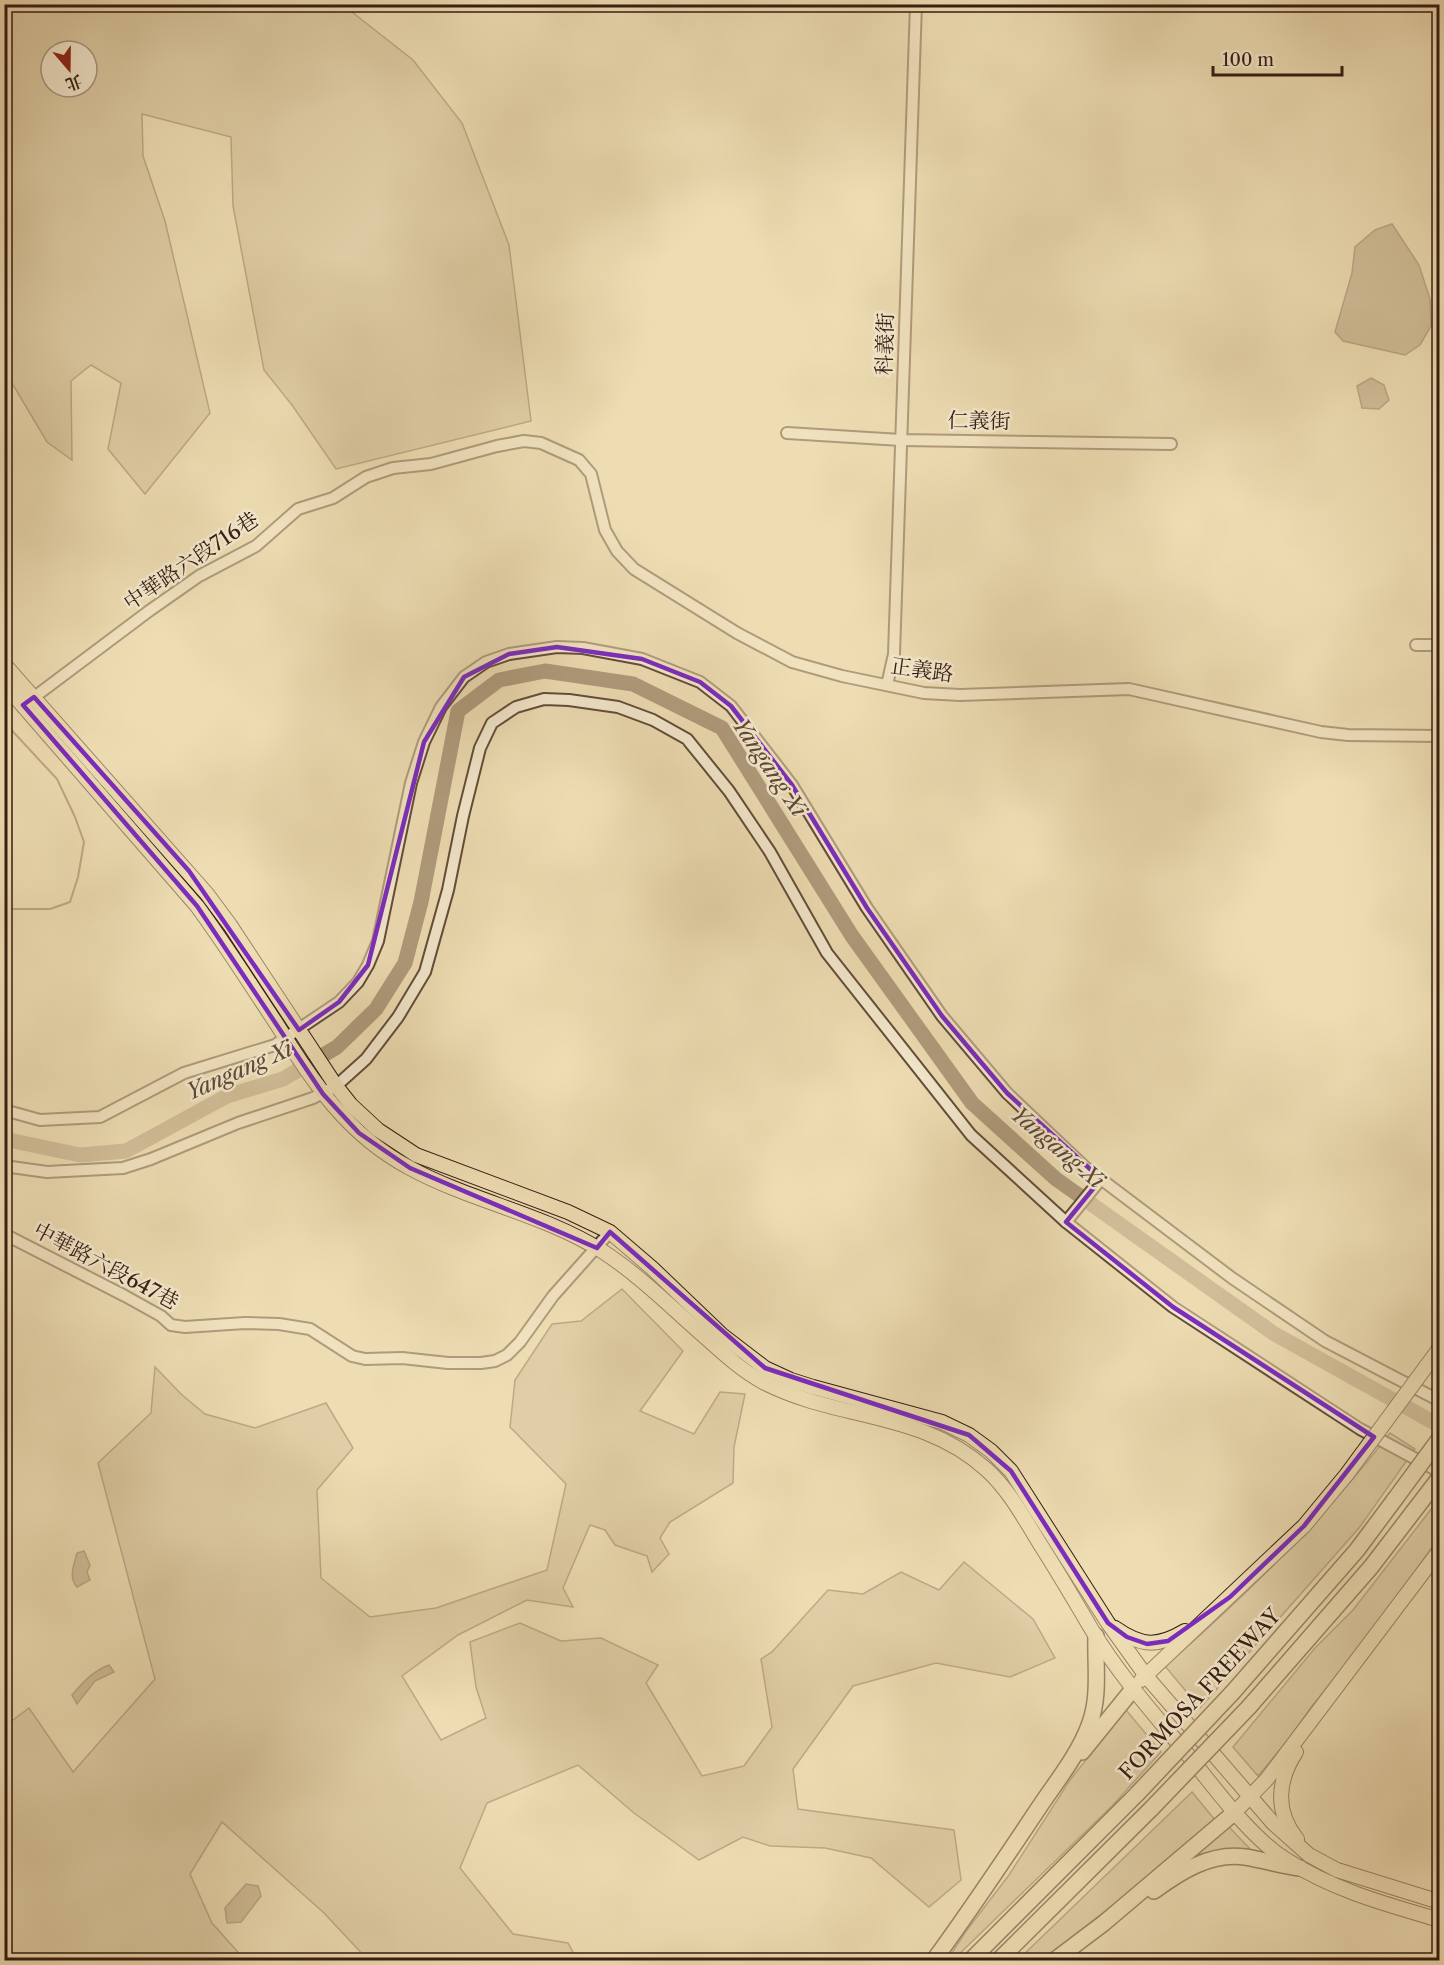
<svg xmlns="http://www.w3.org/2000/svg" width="1444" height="1965" font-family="'Libre Caslon Text','Noto Serif TC',serif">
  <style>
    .green { fill: #cfbc98; stroke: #826c55; stroke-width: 1.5; fill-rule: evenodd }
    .water { fill: #af9b7c; stroke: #7f6852; stroke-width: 1.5 }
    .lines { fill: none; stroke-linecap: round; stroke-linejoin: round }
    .stream { stroke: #7f6852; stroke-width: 2 }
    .river { stroke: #af9b7c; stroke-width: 15 }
    .minor-casing { stroke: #644c3a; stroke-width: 14 }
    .major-casing { stroke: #361c12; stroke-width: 16 }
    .highway-casing { stroke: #361c12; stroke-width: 18 }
    .minor { stroke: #f4e9ce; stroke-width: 10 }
    .major { stroke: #eeddb3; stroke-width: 14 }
    .highway { stroke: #eeddb3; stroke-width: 15 }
    .major-bridge-casing { stroke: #361c12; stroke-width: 16; stroke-linecap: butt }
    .highway-bridge-casing { stroke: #361c12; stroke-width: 18; stroke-linecap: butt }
    .major-bridge { stroke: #eeddb3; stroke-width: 14 }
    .highway-bridge { stroke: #eeddb3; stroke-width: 15 }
    .marked { fill: none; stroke: #7b2cbf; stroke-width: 4.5; stroke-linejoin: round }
    .labels { text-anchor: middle; stroke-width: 5; stroke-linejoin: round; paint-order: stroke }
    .street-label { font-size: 21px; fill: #361c12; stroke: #f4e9ce }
    .water-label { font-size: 22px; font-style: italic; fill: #604837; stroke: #f4e9ce }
  </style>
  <rect width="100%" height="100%" fill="#eeddb3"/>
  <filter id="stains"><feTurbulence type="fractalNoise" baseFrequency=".00333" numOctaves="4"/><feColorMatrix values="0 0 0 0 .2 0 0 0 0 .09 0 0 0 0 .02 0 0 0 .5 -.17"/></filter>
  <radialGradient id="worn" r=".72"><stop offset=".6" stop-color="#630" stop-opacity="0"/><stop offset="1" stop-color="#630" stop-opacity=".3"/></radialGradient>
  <g class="green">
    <path d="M 4,5 L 343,5 L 413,60 L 462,123 L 509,245 L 531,421 L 336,469 L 292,405 L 264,370 L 233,206 L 231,137 L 142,114 L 143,156 L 165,221 L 210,413 L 145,494 L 108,449 L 121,383 L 91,365 L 71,381 L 72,460 L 47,442 L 9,378 L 5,375 ZM 51,51 L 87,51 L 87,87 L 51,87 Z"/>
    <polygon points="622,1289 683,1351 640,1411 694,1434 720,1392 745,1394 734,1447 733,1483 670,1522 660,1538 669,1554 652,1572 647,1556 615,1545 605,1530 590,1525 563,1588 573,1607 527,1600 458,1635 402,1676 441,1740 486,1718 476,1687 470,1642 520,1623 561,1641 601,1638 658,1665 646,1683 702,1776 744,1766 772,1727 761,1659 772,1652 828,1590 863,1594 901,1572 939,1590 964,1562 1033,1619 1055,1658 1010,1677 936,1663 853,1686 793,1769 798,1809 954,1830 961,1880 929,1907 871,1858 825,1848 770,1846 743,1837 699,1860 634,1813 578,1765 487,1803 460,1868 513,1934 568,1943 577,1960 368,1960 324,1913 222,1822 190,1874 212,1923 245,1960 5,1960 5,1726 29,1708 73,1772 155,1679 98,1463 151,1413 155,1367 181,1394 205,1414 255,1428 326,1403 353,1448 317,1490 321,1578 370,1617 436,1608 547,1570 566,1484 510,1427 515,1380 552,1324 581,1321"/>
    <path d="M 1390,1433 L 1415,1449 L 1359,1528 L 1200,1708 L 1165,1666 C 1247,1595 1324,1519 1390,1433 Z"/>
    <polygon points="1439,1499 1439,1538 1361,1645 1312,1706 1288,1740 1258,1776 1233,1747 1315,1648 1353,1610"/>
    <polygon points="1126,1710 1161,1752 1112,1806 953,1960 947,1960 967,1930 1009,1875 1070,1780"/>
    <polygon points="1192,1792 1215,1820 1131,1891 1042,1960 1018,1960"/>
    <polygon points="1228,1826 1255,1854 1195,1857"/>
  </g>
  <g class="water">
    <polygon points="1392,224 1419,265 1430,299 1431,326 1420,345 1405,355 1343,341 1335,332 1352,273 1355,247 1375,230"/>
    <polygon points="1371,378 1384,385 1389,400 1379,409 1362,408 1357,386"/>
    <path d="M 84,1551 L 90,1565 L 87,1572 L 90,1580 L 77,1587 C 68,1577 74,1565 77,1553 Z"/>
    <path d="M 109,1665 L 114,1672 L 95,1681 L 77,1704 L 72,1695 C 83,1682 93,1671 109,1665 Z"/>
    <polygon points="246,1884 258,1886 261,1896 241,1922 227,1923 225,1908"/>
  </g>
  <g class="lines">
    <polyline class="stream" points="4,722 57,779 75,817 84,842 78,877 70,902 50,909 4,909"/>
    <polyline class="river" points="4,1139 80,1155 126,1151 227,1096 283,1079 337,1047 376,1009 405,963 421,902 458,711 499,680 545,671 633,684 722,728 852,936 972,1103 1056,1179 1273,1333 1440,1426"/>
    <defs>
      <g id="minor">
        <polyline points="787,433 901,440 1171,444"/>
        <polyline points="1416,645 1440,645"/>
        <polyline points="887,685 894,654 916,4"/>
        <polyline points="29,701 149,611 199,576 256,546 298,509 333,498 366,477 393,468 431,464 497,446 524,441 541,443 579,460 591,474 605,530 617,551 634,569 737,633 792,662 842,676 924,693 960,695 1129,689 1321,732 1348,735 1440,736"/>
        <polyline points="4,1110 40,1120 100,1117 184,1073 275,1045 339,1002 358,982 368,965 378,941 411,783 424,742 441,707 464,677 486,662 509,654 557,647 583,648 642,659 700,682 731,706 792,785 867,908 942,1016 1007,1093 1085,1167 1232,1278 1325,1341 1440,1401"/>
        <polyline points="4,1166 47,1172 123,1168 151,1159 238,1123 313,1098 336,1086 366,1059 398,1017 425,972 448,890 463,816 480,748 492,723 516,707 544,699 569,700 618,707 653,720 687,739 729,791 770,852 827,953 971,1135 1066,1222 1173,1307 1360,1429 1440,1472"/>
        <polyline points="1066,1222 1101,1179"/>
        <polyline points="4,1234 125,1296 161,1316 171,1325 185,1327 245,1323 279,1324 310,1329 352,1356 365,1359 402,1358 448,1363 481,1363 495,1361 507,1355 520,1342 553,1296 610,1232"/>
      </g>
      <g id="major">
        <polyline points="4,664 207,894 230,925 336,1086 351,1105 378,1130 416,1155 568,1212 610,1232 652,1268 722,1335 765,1368 791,1380 813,1387 942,1422 969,1435 991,1451 1011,1471 1108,1623 1146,1676 1273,1823 1309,1855 1337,1870 1440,1902"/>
        <path d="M 4,684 L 197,906 C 225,944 250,984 276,1023 C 314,1083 346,1134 410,1168 C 470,1201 544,1214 602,1251 C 639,1275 671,1307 704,1336 C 723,1353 741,1370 763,1382 C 838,1421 921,1410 987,1470 C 1009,1490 1024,1518 1040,1544 C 1058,1572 1075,1601 1092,1630 C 1119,1675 1155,1715 1188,1755 C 1215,1788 1249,1836 1285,1859 C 1333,1890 1385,1904 1440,1920"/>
        <path d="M 1115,1628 C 1142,1647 1158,1647 1185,1631"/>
        <polyline points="1141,1680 1304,1526 1347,1474"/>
        <path d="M 1296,1752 C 1277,1781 1275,1812 1297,1839"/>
        <polyline points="1235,1812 1267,1779 1440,1550"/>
      </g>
      <g id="highway">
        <polyline points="1233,1692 1357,1550 1395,1499"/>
        <polyline points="1249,1707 1371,1567 1440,1477"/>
        <polyline points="1082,1752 1133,1689"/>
        <path d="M 1154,1891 C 1180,1872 1211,1852 1245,1857 C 1264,1860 1282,1866 1300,1868"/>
        <path d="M 934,1960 C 970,1911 1004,1860 1038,1809 C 1056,1782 1079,1754 1090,1723 C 1100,1695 1095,1665 1096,1636"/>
        <polyline points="971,1960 1137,1794"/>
        <polyline points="999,1960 1152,1808"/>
        <polyline points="1055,1960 1104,1923 1235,1812"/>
      </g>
    </defs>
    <use href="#minor" class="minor-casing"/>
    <use href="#major" class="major-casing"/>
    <use href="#highway" class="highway-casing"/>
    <use href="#minor" class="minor"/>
    <use href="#major" class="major"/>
    <use href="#highway" class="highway"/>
    <defs>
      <polyline id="major-bridge" points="1347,1474 1439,1349"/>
      <g id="highway-bridge">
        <polyline points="1395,1499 1440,1438"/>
        <polyline points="1137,1794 1233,1692"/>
        <polyline points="1152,1808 1249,1707"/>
      </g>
    </defs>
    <use href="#major-bridge" class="major-bridge-casing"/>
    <use href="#highway-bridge" class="highway-bridge-casing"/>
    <use href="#major-bridge" class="major-bridge"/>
    <use href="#highway-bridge" class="highway-bridge"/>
  </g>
  <path d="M0 0H1444V1965H0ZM 557,647 L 642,659 L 700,682 L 731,706 L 792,785 L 867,908 L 942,1016 L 1007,1093 L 1101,1179 L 1066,1222 L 1173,1307 L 1374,1437 L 1304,1526 L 1230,1597 L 1168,1641 L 1147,1644 L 1127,1637 L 1108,1623 L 1011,1471 L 969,1435 L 765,1368 L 610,1232 L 597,1248 L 410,1168 L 359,1133 L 323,1094 L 197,906 L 23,705 L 34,697 L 189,871 L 299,1030 L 339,1002 L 368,965 L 424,742 L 464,677 L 509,654 Z" fill="#eeddb3" fill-opacity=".55" fill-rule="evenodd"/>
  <path class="marked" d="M 557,647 L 642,659 L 700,682 L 731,706 L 792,785 L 867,908 L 942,1016 L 1007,1093 L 1101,1179 L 1066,1222 L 1173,1307 L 1374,1437 L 1304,1526 L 1230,1597 L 1168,1641 L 1147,1644 L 1127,1637 L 1108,1623 L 1011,1471 L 969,1435 L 765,1368 L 610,1232 L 597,1248 L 410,1168 L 359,1133 L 323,1094 L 197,906 L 23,705 L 34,697 L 189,871 L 299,1030 L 339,1002 L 368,965 L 424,742 L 464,677 L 509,654 Z"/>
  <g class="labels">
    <g class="street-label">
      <text transform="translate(885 344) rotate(-88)" y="7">科義街</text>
      <text transform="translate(979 421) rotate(1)" y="7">仁義街</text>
      <text transform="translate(191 561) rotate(-34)" y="7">中華路六段716巷</text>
      <text transform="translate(922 670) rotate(8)" y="7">正義路</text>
      <text transform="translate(106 1266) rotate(28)" y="7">中華路六段647巷</text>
      <text transform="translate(1200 1694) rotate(-47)" y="7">FORMOSA FREEWAY</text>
    </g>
    <g class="water-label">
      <text transform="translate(770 767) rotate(56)" y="8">Yangang Xi</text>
      <text transform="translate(239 1070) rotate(-24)" y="8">Yangang Xi</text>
      <text transform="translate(1058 1147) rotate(40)" y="8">Yangang Xi</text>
    </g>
  </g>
  <rect width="1444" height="1965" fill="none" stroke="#eeddb3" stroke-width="24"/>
  <rect x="6" y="6" width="1432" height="1953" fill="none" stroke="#361c12" stroke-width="3"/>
  <rect x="12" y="12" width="1420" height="1941" fill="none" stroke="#361c12" stroke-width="1.5"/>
  <g transform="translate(69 69) rotate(160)"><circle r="28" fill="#f4e9ce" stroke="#a89783" stroke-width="1.5"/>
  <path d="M0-4.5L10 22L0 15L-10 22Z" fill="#8f2418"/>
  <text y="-9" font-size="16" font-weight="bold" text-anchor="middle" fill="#361c12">北</text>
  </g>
  <path d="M1213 66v9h129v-9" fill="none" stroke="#361c12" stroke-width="3"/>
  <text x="1222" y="66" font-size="18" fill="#361c12" stroke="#f4e9ce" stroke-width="4.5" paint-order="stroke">100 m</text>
  <rect width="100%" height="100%" filter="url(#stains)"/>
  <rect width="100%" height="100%" fill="url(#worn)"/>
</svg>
